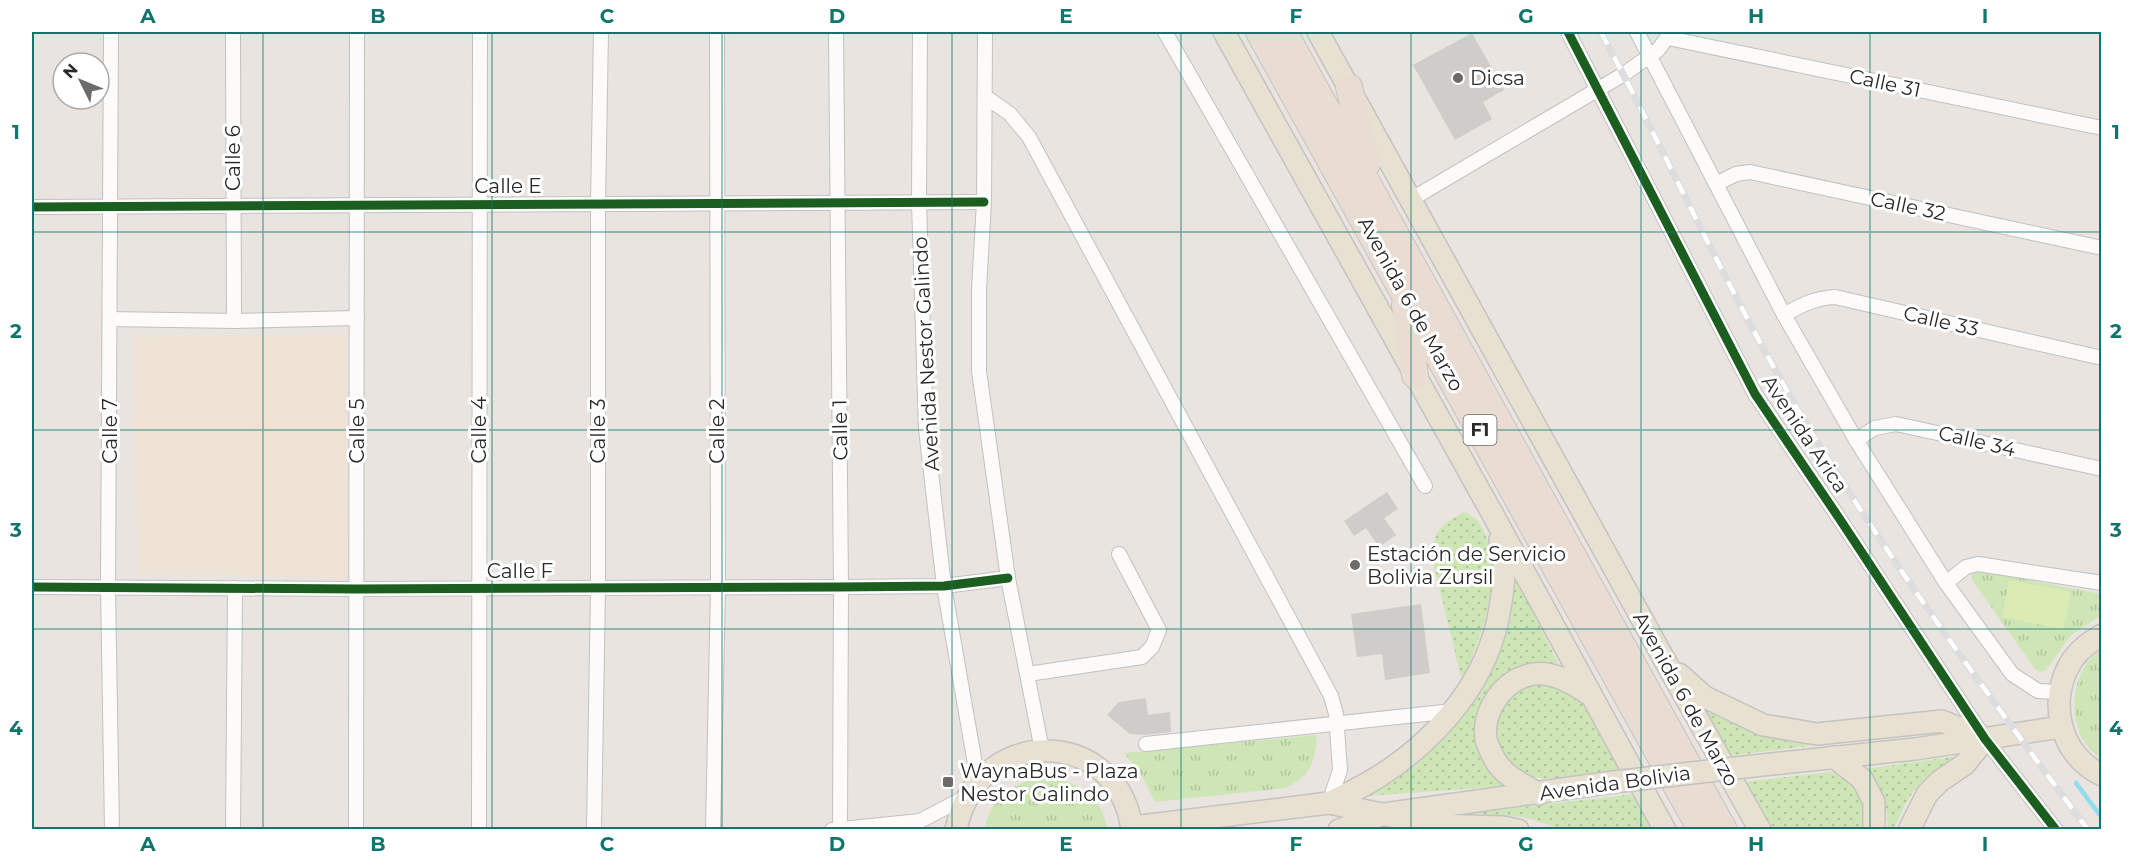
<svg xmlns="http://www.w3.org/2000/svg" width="2133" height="861" font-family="Montserrat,sans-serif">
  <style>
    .education { fill: #ede2d3 }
    .grass { fill: url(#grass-dots) }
    .park { fill: url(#park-tufts) }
    .pitch { fill: #dbebb3 }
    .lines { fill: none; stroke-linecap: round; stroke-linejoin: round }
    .stream { stroke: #8edeef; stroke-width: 4.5 }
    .building { fill: #cfccc9 }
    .street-casing { stroke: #c2c1c1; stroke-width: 16 }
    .primary-casing { stroke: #c4c3c1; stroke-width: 24 }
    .highway-casing { stroke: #c4c3c1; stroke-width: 28 }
    .street { stroke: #fcfbfa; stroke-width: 14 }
    .primary { stroke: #e8e1d2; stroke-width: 21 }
    .highway { stroke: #e9dcd3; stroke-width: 26 }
    .rail-casing { stroke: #dddddf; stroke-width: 7 }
    .rail { stroke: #fff; stroke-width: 4.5; stroke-dasharray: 14; stroke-linecap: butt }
    .primary-bridge-casing { stroke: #c4c3c1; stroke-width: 24; stroke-linecap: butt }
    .primary-bridge { stroke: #e8e1d2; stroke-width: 21 }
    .cycleway-casing { stroke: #fff; stroke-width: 13 }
    .cycleway { stroke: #1b5e20; stroke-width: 9 }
    .grid { fill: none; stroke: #0f766e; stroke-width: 1.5; stroke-opacity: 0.55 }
    .poi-dot { fill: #6d6b69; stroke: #fff; stroke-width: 2 }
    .labels { text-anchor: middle; stroke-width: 6; stroke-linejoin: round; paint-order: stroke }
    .shield { fill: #fff; stroke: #6a6a6a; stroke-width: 1.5 }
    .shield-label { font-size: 18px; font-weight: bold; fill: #2a2a2a }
    .poi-label { font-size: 20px; fill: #2a2a2a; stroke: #fff; text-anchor: start }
    .street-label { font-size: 20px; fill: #2a2a2a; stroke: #fff }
    .neatline { fill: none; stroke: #0f766e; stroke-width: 2 }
    .grid-label { font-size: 20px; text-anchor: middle; font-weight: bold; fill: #0f766e }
  </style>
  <defs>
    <pattern id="grass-dots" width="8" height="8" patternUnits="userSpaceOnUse" patternTransform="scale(1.5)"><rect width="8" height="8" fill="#cee6b6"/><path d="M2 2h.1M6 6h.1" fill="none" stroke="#b1c59d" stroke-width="1.8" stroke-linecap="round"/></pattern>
    <pattern id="park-tufts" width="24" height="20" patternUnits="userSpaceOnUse" patternTransform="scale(1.5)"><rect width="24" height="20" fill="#cee6b6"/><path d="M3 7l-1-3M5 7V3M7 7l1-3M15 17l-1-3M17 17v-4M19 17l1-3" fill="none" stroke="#b1c59d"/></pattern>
  </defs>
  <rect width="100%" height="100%" fill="#e9e4df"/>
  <polygon class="education" points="346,334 347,578 138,573 133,337"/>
  <g class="grass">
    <path d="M 1465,512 C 1469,515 1474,517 1477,520 C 1480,523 1482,528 1484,532 C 1506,575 1480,640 1462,681 L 1434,566 C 1430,534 1438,525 1465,512 Z"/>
    <path d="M 1514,575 L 1562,671 L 1545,667 L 1478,712 C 1474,743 1477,768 1505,786 L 1367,796 C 1435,761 1490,700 1509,625 C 1513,609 1512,591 1514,575 Z"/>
    <path d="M 1543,684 C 1560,685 1573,693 1584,705 L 1623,769 C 1594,772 1555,785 1527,775 C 1513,770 1507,764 1502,751 C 1486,716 1505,686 1543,684 Z"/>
    <polygon points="1702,705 1728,719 1912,733 1729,756"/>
    <path d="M 1957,756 C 1921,778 1910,790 1894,829 L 1887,829 C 1890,806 1880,787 1866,769 Z"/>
    <path d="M 1830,772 C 1834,773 1840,774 1845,776 C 1864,786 1867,811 1862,829 L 1767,829 L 1743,782 Z"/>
    <polygon points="1635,794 1654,829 1563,829 1523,817 1468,813"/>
  </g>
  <g class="park">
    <polygon points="1977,570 2101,594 2101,615 2071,635 2046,670 2040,672 2035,669 1972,580 1972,574"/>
    <path d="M 2101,650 L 2101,758 C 2065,737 2066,672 2101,650 Z"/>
    <path d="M 1317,735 C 1315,762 1310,777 1285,788 L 1155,802 L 1142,776 L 1124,753 Z"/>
    <path d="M 1039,777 C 1072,778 1102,793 1107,829 L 985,829 C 989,800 1012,784 1039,777 Z"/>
  </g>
  <polygon class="pitch" points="2009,580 2071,592 2063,629 2002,617"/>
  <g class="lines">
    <polyline class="stream" points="2076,783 2102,818"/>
  </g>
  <g class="building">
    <polygon points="1472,33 1504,90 1483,102 1492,119 1455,140 1413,65"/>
    <polygon points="1387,492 1398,509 1384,518 1396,535 1379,547 1366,528 1354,536 1344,521"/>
    <polygon points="1421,604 1430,673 1385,680 1382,654 1357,657 1351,614"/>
    <polygon points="1146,698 1148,715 1170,712 1171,732 1145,735 1130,734 1107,715 1119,702"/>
  </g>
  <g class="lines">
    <defs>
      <g id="street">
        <polyline points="111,32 108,587 112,830"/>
        <polyline points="233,32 234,321"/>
        <polyline points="836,32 841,587 840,828"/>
        <polyline points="920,32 919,202 926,429 944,586 978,781"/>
        <polyline points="985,32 984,202 979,290 979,371 1008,578 1042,750"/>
        <polyline points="1165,32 1425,486"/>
        <polyline points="1568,32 1755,394 1839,518 1985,739 2056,830"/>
        <polyline points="1637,32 1784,315 1856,440 1946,583 2012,674 2038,691 2059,692"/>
        <polyline points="1668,38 2102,128"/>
        <polyline points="986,97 1010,114 1029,137 1331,696 1336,714 1340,770 1329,803"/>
        <polyline points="1716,184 1736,174 1750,172 2102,248"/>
        <polyline points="1410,200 1624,74 1658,50 1671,32"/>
        <polyline points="32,207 984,202"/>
        <path d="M 1784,315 C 1801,305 1815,298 1835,297 L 2102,358"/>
        <polyline points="110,319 234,321 357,318"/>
        <polyline points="1856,440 1875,428 1896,424 2102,469"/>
        <polyline points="1946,583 1966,567 1978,564 2102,583"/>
        <polyline points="32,587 356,589 841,587 944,586 1008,578"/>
        <polyline points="1028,674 1142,657 1152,647 1159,630 1119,554"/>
        <polyline points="1146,744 1453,711"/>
        <polyline points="233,830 235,588"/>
        <polyline points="356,830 357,32"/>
        <polyline points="479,830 480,32"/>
        <polyline points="594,830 598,589 598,204 601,32"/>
        <polyline points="713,830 718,588 717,32"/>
        <polyline points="832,830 920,821 966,797"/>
      </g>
      <g id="primary">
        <polyline points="1224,32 1492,513 1665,830"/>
        <polyline points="1318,32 1664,659 1760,830"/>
        <path d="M 2102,635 C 2091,641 2081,648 2073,659 C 2047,697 2058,755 2102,775"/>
        <polyline points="1679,674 1705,697 1763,725 1817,734 1942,721 1985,739"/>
        <polyline points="1834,757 1862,779 1874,802 1874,830"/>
        <polyline points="1753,766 1915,749 2061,727"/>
        <path d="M 1539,794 C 1524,785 1504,776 1495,760 C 1492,754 1487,745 1486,739 C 1482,711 1503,681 1529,675 C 1550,669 1573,683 1589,694"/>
        <path d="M 1329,803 C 1345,795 1362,787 1378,777 C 1438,739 1489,680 1500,608 C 1504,584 1507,563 1500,540"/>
        <polyline points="1133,827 1329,803 1434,825 1503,827 1518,830"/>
        <path d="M 956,830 C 976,724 1119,725 1132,830"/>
        <polyline points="1339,830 1384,814 1613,782"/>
        <polyline points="1909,830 1927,794 1940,781 1965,764 1985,739"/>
      </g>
      <g id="highway">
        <polyline points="1259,32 1701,830"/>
        <polyline points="1284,32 1724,830"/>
        <polyline points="1349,87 1367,164"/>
        <polyline points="1405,305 1415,375"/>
      </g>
    </defs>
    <use href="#street" class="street-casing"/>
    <use href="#primary" class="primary-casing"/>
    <use href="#highway" class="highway-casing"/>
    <use href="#street" class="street"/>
    <use href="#primary" class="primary"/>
    <use href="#highway" class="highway"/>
    <defs>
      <path id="rail" d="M 1601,32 C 1673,167 1736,309 1816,440 C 1899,574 1994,703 2088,830"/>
    </defs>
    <use href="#rail" class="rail-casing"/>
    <use href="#rail" class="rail"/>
    <defs>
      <polyline id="primary-bridge" points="1613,782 1753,766"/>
    </defs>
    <use href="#primary-bridge" class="primary-bridge-casing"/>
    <use href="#primary-bridge" class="primary-bridge"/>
    <defs>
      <g id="cycleway">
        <polyline points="1568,32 1755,394 1839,518 1985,739 2056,830"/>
        <polyline points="32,207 984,202"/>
        <polyline points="32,587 356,589 841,587 944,586 1008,578"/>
      </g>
    </defs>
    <use href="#cycleway" class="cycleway-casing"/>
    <use href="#cycleway" class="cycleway"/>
  </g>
  <path class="grid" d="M 263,32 L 263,830M 492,32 L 492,830M 722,32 L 722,830M 952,32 L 952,830M 1181,32 L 1181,830M 1411,32 L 1411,830M 1641,32 L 1641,830M 1870,32 L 1870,830M 32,232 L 2102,232M 32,430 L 2102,430M 32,629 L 2102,629"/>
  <g class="poi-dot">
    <circle cx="1458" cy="78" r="6"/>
    <circle cx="1355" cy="565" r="6"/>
    <rect x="942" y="776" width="12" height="12" rx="3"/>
  </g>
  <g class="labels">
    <rect class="shield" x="1463.5" y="415" width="33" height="30" rx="4.5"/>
    <g class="shield-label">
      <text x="1480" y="436">F1</text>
    </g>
    <g class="poi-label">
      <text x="1470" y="85">Dicsa</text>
      <text x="1367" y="561">Estación de Servicio<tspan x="1367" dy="23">Bolivia Zursil</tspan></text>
      <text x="960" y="778">WaynaBus - Plaza<tspan x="960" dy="23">Nestor Galindo</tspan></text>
    </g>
    <g class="street-label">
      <text transform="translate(1885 83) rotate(12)" y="7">Calle 31</text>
      <text transform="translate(233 158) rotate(-90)" y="7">Calle 6</text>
      <text x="508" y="193">Calle E</text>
      <text transform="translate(1908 206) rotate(12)" y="7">Calle 32</text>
      <text transform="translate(1411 304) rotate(61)" y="7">Avenida 6 de Marzo</text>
      <text transform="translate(1941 321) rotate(13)" y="7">Calle 33</text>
      <text transform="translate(926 354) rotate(-93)" y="7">Avenida Nestor Galindo</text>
      <text transform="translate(479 430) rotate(-90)" y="7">Calle 4</text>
      <text transform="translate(840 430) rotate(-91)" y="7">Calle 1</text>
      <text transform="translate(110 431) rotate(-90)" y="7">Calle 7</text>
      <text transform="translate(357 431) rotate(-90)" y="7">Calle 5</text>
      <text transform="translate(598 431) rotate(-90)" y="7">Calle 3</text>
      <text transform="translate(717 431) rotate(-90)" y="7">Calle 2</text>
      <text transform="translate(1805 434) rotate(56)" y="7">Avenida Arica</text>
      <text transform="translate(1977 441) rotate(13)" y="7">Calle 34</text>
      <text x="520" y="578">Calle F</text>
      <text transform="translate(1686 699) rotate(61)" y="7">Avenida 6 de Marzo</text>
      <text transform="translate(1615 783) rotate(-8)" y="7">Avenida Bolivia</text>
    </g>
  </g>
  <rect width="2133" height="861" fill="none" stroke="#ffffff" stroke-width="66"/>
  <g transform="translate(81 81) rotate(313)"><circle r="28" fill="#ffffff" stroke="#aaaaaa" stroke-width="1.5"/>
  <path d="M0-4.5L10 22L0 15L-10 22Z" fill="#6d6b69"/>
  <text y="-9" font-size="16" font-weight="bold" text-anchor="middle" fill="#2a2a2a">N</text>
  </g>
  <rect x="33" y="33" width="2067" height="795" class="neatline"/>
  <g class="grid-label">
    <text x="148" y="23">A</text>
    <text x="378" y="23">B</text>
    <text x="607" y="23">C</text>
    <text x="837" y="23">D</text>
    <text x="1066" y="23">E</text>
    <text x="1296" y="23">F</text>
    <text x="1526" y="23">G</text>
    <text x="1756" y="23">H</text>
    <text x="1985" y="23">I</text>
    <text x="16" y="139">1</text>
    <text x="2116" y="139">1</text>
    <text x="16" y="338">2</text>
    <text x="2116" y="338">2</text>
    <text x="16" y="537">3</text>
    <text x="2116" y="537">3</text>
    <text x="16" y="735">4</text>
    <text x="2116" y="735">4</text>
    <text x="148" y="851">A</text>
    <text x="378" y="851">B</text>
    <text x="607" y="851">C</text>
    <text x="837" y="851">D</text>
    <text x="1066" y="851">E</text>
    <text x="1296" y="851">F</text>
    <text x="1526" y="851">G</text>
    <text x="1756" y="851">H</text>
    <text x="1985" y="851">I</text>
  </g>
</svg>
